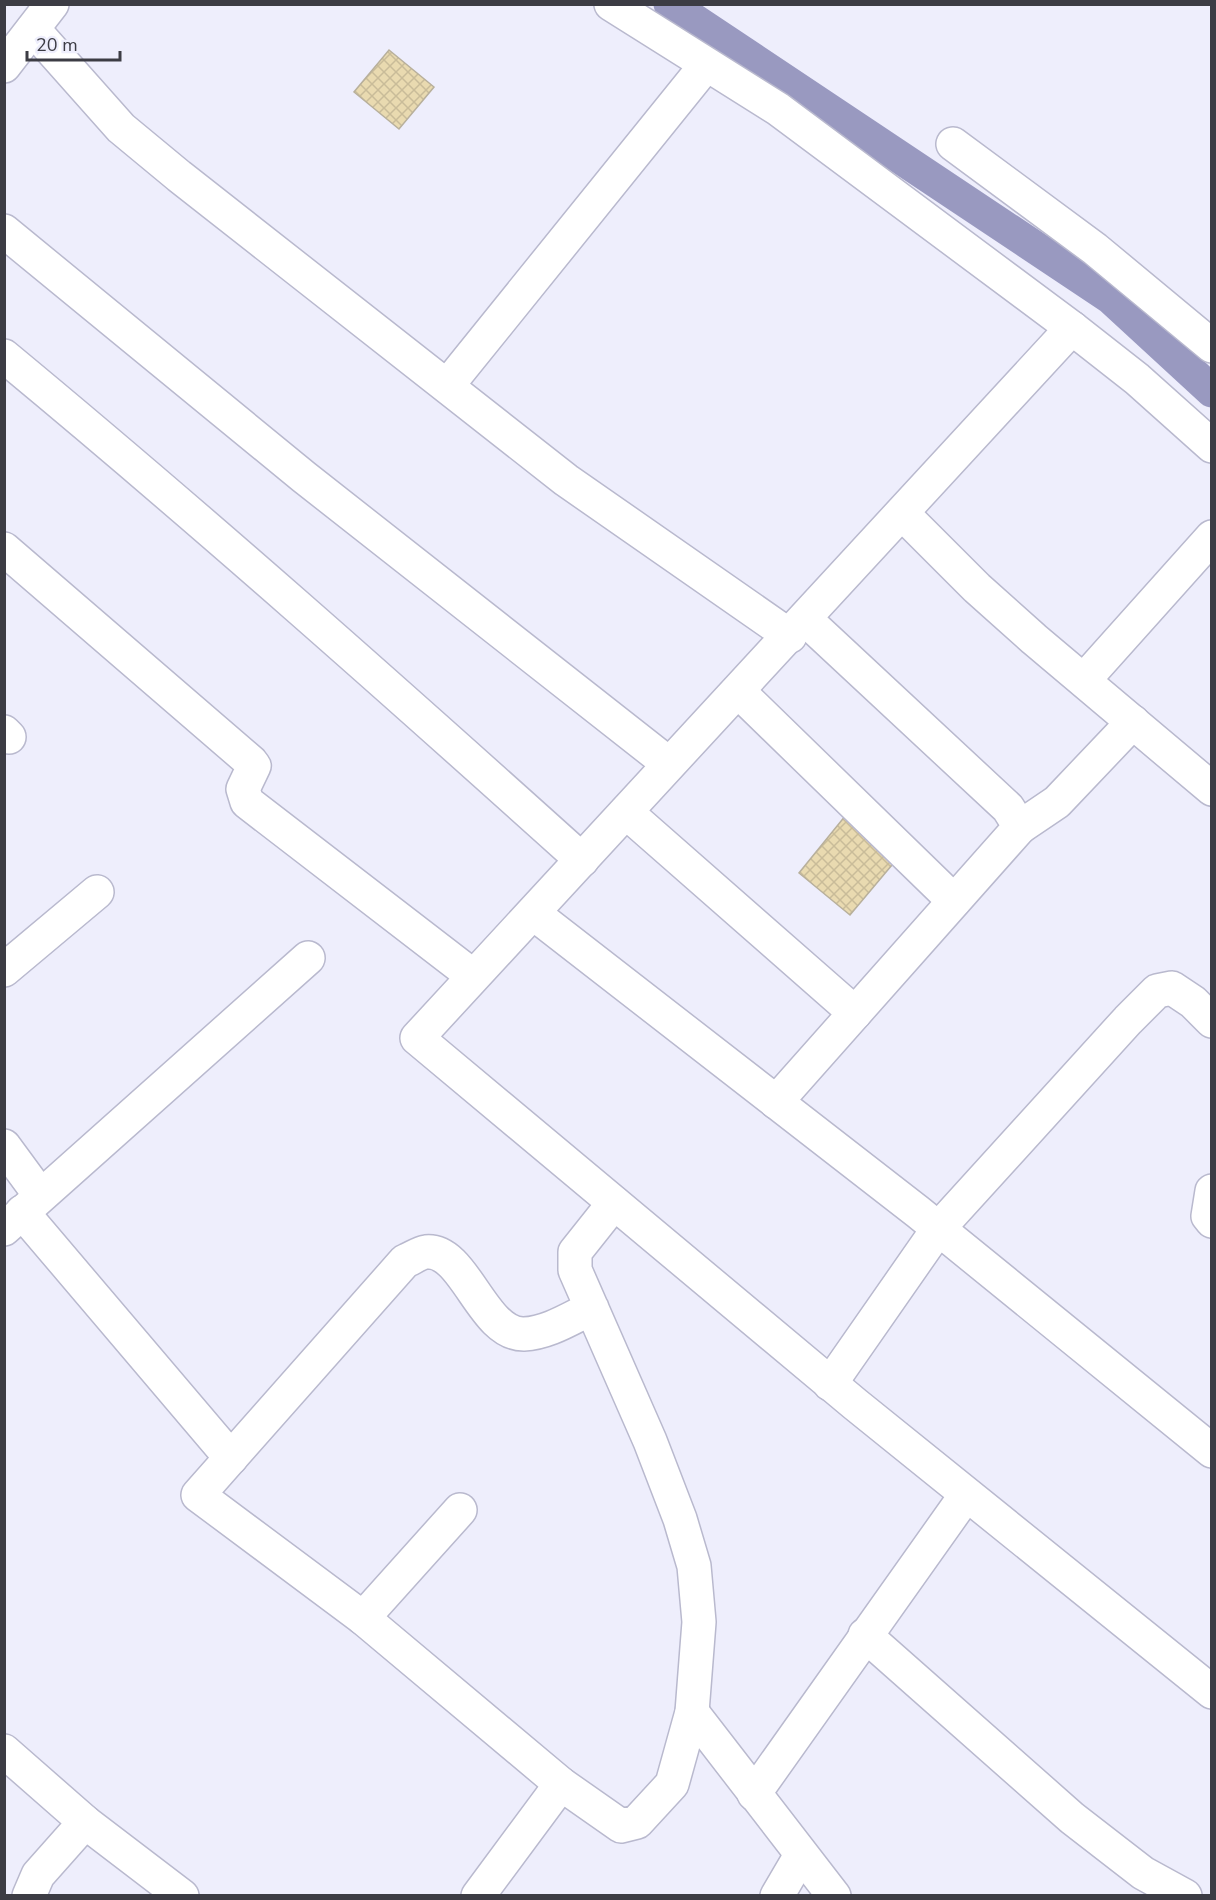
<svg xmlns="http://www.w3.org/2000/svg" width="1216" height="1900" font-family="'Nunito Sans',sans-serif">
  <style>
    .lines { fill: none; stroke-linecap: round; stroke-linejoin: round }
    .canal { stroke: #9999c0; stroke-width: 33 }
    .building { fill: url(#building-cross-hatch); stroke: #b8b09c; stroke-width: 1.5 }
    .street-casing { stroke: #b9b9ce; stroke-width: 36 }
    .secondary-casing { stroke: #b9b9ce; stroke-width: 36 }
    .street { stroke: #fff; stroke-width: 33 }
    .secondary { stroke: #fff; stroke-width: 33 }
  </style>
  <defs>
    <pattern id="building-cross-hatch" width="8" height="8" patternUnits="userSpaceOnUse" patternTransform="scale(1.5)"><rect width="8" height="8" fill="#e9dab0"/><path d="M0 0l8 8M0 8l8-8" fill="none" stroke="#c9bc99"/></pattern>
  </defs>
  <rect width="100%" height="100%" fill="#eeeefc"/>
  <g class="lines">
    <polyline class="canal" points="670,4 1111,298 1212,391"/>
  </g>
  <g class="building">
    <polygon points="389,50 434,87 399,129 354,92"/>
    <polygon points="850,810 902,853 850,915 799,873"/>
  </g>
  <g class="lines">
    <defs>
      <g id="street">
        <polyline points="33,29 121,128 179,176 566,480 790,636"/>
        <polyline points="4,66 52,4"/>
        <polyline points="953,144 1095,249 1212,346"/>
        <polyline points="4,231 304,477 669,764"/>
        <polyline points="1072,328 417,1038 855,1404 1212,1692"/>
        <path d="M 4,356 C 201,519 392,689 582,860"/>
        <polyline points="447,386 706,65"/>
        <polyline points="903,514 977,588 1034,639 1212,789"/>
        <polyline points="4,549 251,762 254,766 243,789 247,802 473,976"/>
        <polyline points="1084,680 1212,537"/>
        <polyline points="738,691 954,901"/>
        <polyline points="4,732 9,737"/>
        <polyline points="626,812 855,1013"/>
        <polyline points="1020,827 1057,802 1133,722"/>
        <polyline points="533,913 918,1212 1212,1451"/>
        <polyline points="4,970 97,892"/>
        <polyline points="776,1102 1020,827 1008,808 805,619"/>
        <polyline points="4,1146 40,1195"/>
        <polyline points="1212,1191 1208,1216 1212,1221"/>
        <polyline points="22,1212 231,1458"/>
        <polyline points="4,1229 308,958"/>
        <path d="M 592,1308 C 571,1318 548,1333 524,1334 C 482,1335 465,1248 426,1252 C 419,1253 411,1259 405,1261 L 198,1495 L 363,1618 L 561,1784 L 621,1826 L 637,1822 L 672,1784 L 692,1712 L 699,1622 L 694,1566 L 680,1519 L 650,1441 L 575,1270 L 575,1252 L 614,1203"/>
        <polyline points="830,1384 938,1229 1128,1020 1157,991 1172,988 1193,1002 1212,1021"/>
        <polyline points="363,1618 460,1510"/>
        <polyline points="865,1635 1072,1818 1143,1873 1185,1896"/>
        <polyline points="692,1712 834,1896"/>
        <polyline points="4,1751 85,1822 182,1896"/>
        <polyline points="754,1794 966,1495"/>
        <polyline points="29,1896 38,1875 85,1822"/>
        <polyline points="478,1896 561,1784"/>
        <polyline points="777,1896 801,1855"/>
      </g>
      <polyline id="secondary" points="611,4 778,109 1072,328 1137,379 1212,446"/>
    </defs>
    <use href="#street" class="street-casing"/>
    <use href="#secondary" class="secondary-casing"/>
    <use href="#street" class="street"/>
    <use href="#secondary" class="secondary"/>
  </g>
  <rect width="1216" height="1900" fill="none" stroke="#3c3c44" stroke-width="12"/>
  <path d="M27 51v9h93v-9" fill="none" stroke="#3c3c44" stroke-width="3"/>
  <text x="36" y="51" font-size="18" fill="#3c3c44" stroke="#eeeefc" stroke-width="4.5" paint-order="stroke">20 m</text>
</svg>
